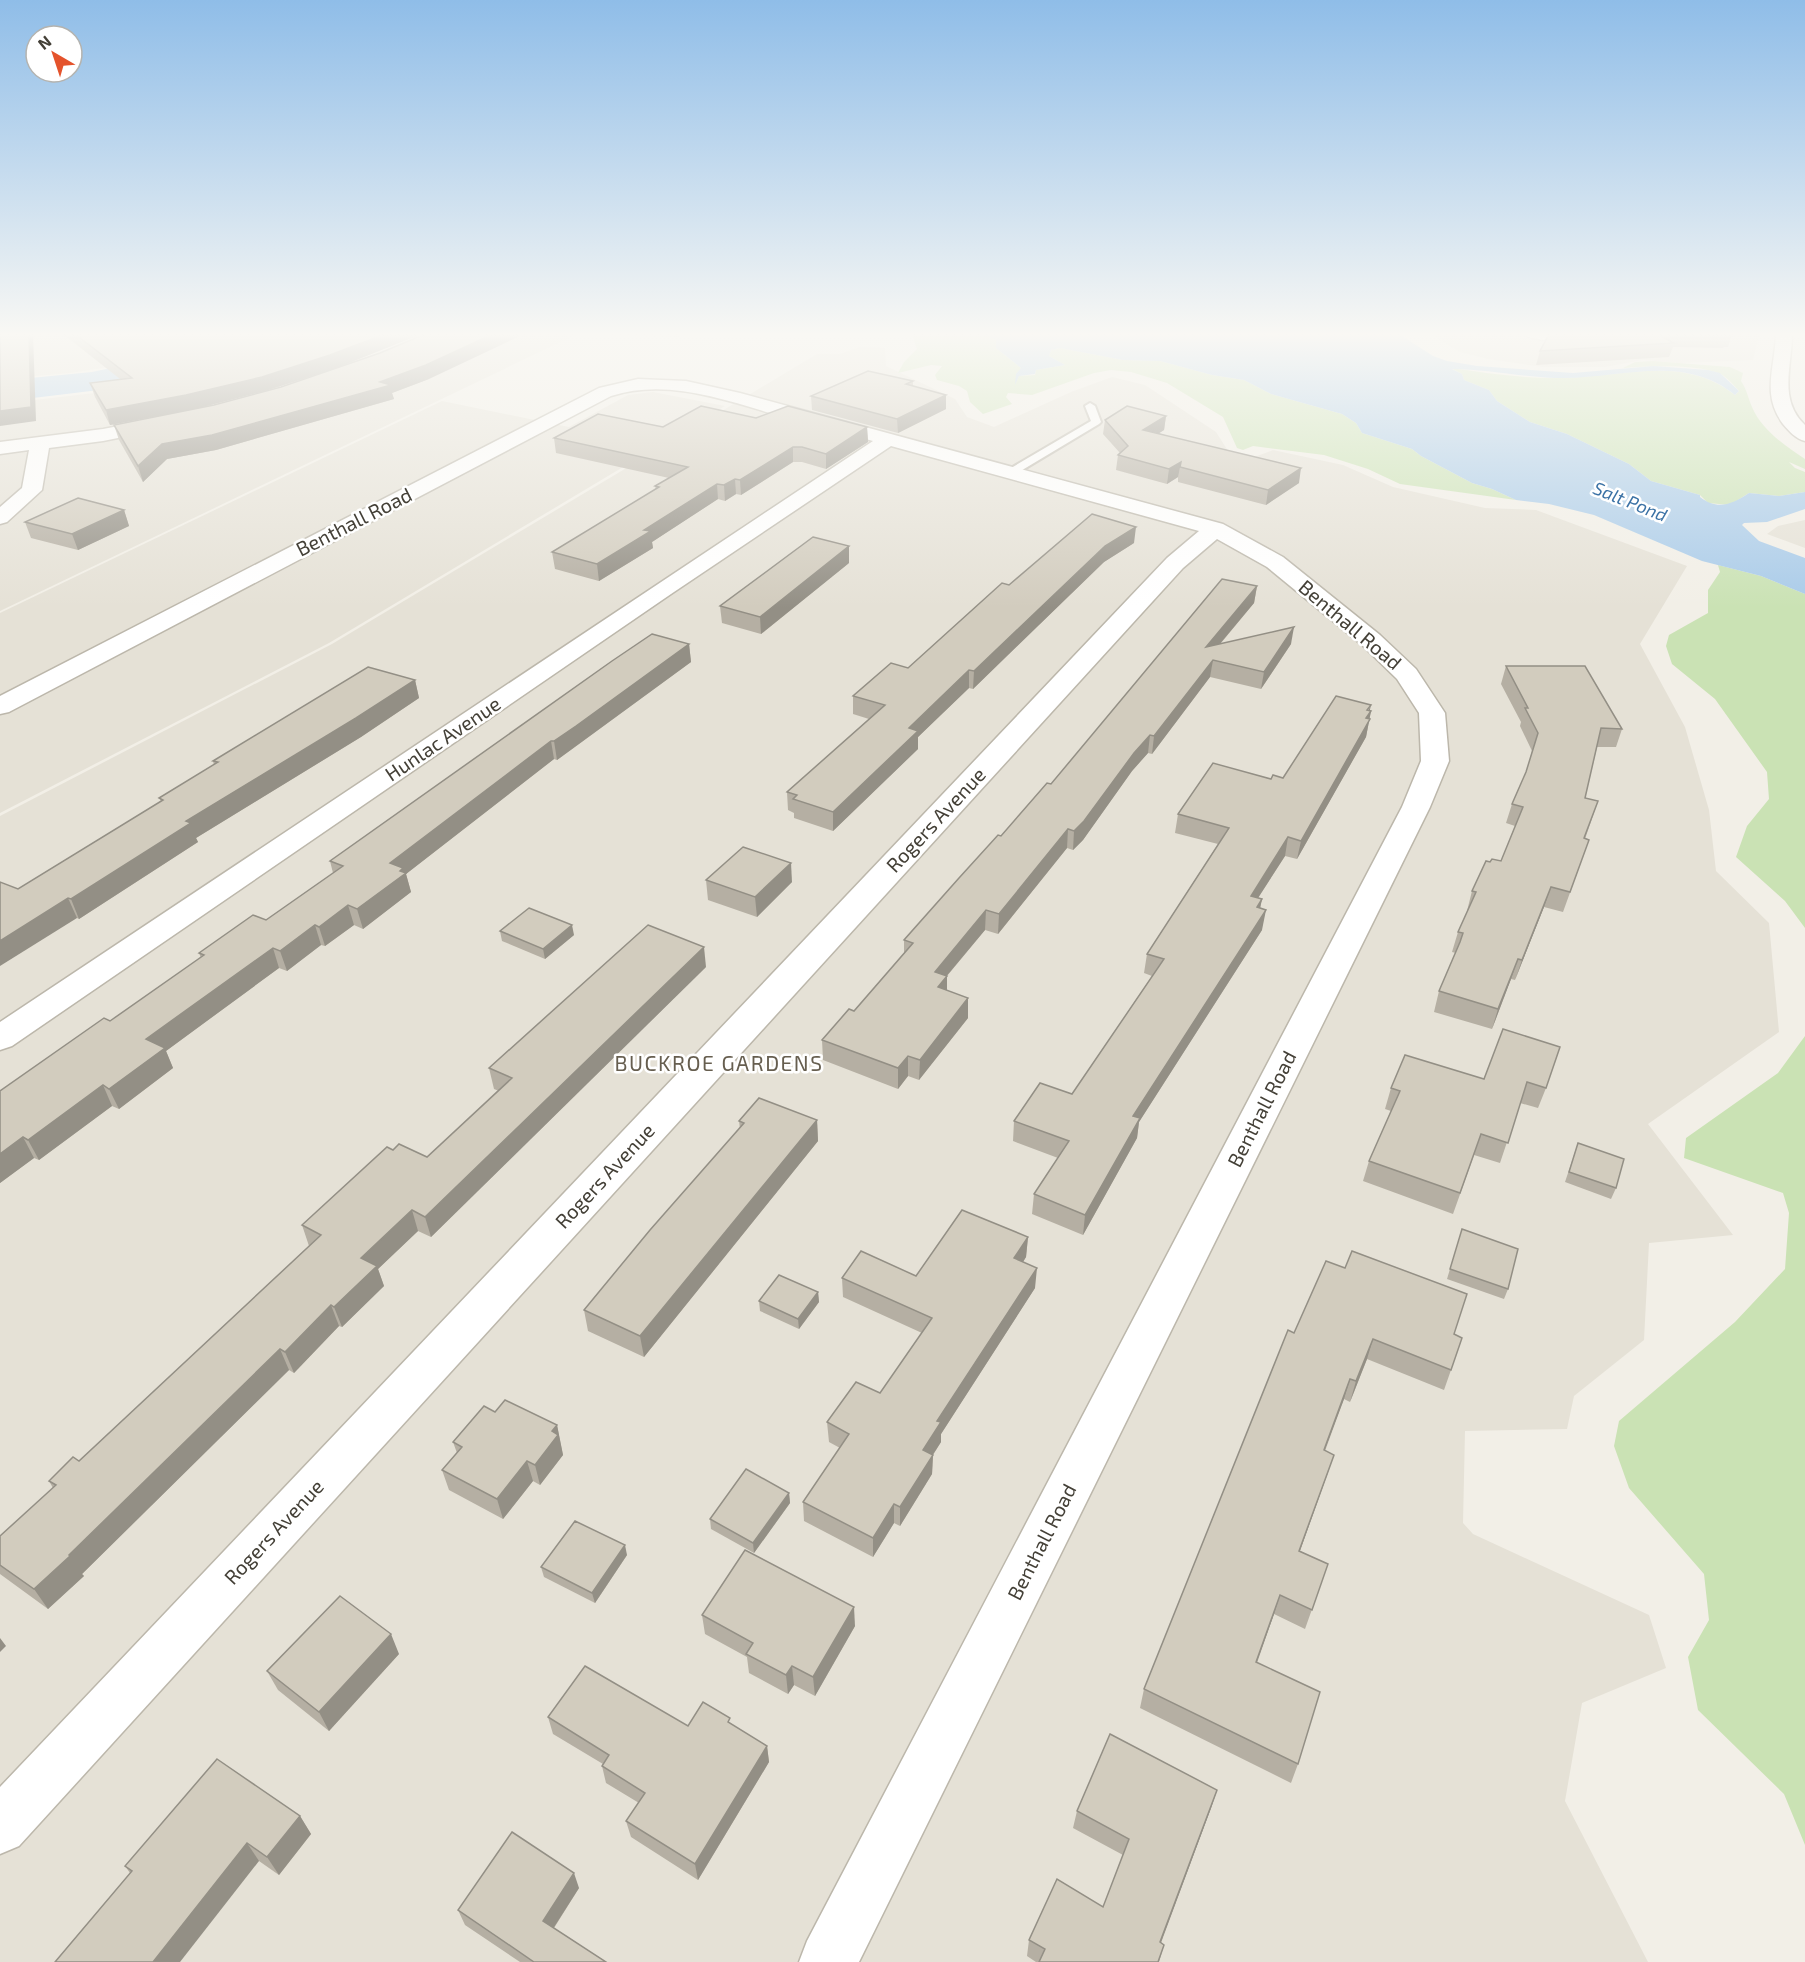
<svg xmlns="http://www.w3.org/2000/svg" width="1805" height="1962" font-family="'Exo 2',sans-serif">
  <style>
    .residential { fill: #e5e1d6 }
    .green { fill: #cae2b4 }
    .water { fill: #a9cbe9 }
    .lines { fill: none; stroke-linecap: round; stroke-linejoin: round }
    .service-casing { stroke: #bcb7ab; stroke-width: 4 }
    .minor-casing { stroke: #bcb7ab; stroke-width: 3 }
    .tertiary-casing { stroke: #bcb7ab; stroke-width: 3 }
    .service { fill: #fff; fill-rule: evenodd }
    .minor { fill: #fff; fill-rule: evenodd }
    .tertiary { fill: #fff; fill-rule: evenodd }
    .wall { fill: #b5afa3 }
    .shaded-wall { fill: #938f85 }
    .building { fill: #d2ccbe; stroke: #938f85; stroke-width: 1.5 }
    .labels { text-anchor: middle; stroke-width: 5; stroke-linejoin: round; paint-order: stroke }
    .far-water-label { font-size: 18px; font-style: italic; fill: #3b72a5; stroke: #fff }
    .street-label { font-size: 20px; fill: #444037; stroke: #fff }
    .neighbourhood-label { font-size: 21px; letter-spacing: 1.5px; fill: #665e4f; stroke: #fff }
  </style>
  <rect width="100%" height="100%" fill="#f2efe7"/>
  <g class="residential">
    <polygon points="0,334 236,334 141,362 70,373 0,379"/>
    <polygon points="308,334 686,334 678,337 577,334 0,611 0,404 112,391"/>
    <polygon points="1430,334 1759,334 1759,335 1753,360 1681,363 1643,360 1605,367 1543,367 1488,359 1460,352"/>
    <polygon points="860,347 885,348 886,366 955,399 967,417 994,427 1071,392 1112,377 1145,385 1216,432 1230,454 1249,459 1273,450 1343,465 1393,487 1485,508 1536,510 1687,566 1640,644 1685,727 1709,810 1716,871 1769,923 1779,1032 1648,1124 1733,1235 1649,1243 1644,1340 1574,1396 1567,1429 1465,1431 1463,1523 1473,1534 1649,1615 1666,1668 1582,1703 1565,1801 1648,1962 0,1962 0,816 332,644 817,354 840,354"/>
    <polygon points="653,392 725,406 329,643 0,813 0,613 442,401 569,427 628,395"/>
    <polygon points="1805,520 1805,548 1767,534 1778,526"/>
  </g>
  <g class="green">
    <polygon points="912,334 982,334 996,340 996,348 1021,368 1016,382 1019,376 1035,375 1036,370 1065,365 1049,356 1051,350 1060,348 1123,360 1160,361 1212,375 1244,380 1271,394 1342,414 1356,423 1362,433 1412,449 1421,456 1472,483 1492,489 1516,500 1400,484 1368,469 1324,455 1253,446 1243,450 1237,448 1223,417 1167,383 1131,372 1111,370 1094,373 1032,395 1008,393 1006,397 1012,404 983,414 970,402 967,391 959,386 937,380 935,375 942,366 931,365 898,373 904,362 917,349"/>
    <path d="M 1653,361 L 1730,367 L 1743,373 L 1741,381 C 1747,390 1748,398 1752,407 C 1761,429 1785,446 1805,459 L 1805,469 L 1789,462 L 1795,468 L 1805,472 L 1805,492 L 1779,496 L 1749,493 L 1730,505 L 1708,503 L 1700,495 L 1651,481 L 1629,464 L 1567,434 L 1530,422 L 1497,401 L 1489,390 L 1464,380 L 1462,374 L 1451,368 C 1487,373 1525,379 1561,378 C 1621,377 1684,354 1735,395 L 1739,391 C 1734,385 1725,375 1718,373 C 1694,364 1649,366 1623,368 L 1635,362 Z"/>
    <polygon points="1718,565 1761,576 1805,594 1805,928 1785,901 1736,857 1747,826 1769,799 1767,772 1715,699 1672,664 1666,646 1669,635 1708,613 1708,590 1720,572"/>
    <polygon points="1805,1036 1805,1845 1784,1794 1698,1710 1688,1657 1709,1620 1704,1574 1629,1488 1614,1446 1619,1421 1735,1322 1785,1269 1789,1213 1783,1193 1684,1158 1686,1138 1778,1073"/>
  </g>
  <g class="water">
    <path d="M 982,334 L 1399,334 L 1433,356 L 1447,361 L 1477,366 L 1573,373 L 1654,366 L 1708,370 L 1720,373 L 1739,391 L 1735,395 C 1681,352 1619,380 1557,378 C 1522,377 1486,369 1452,369 L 1462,374 L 1464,380 L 1489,390 L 1497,401 L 1530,422 L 1567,434 L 1629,464 L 1651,481 L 1700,495 L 1700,497 C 1718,511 1732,504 1749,493 L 1779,496 L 1805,492 L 1805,509 L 1767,522 L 1744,523 L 1742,525 L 1759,541 L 1805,558 L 1805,594 L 1761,576 L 1702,561 L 1594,515 L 1549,504 L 1516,500 L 1492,489 L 1472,483 L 1421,456 L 1412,449 L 1362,433 L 1356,423 L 1342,414 L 1271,394 L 1244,380 L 1212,375 L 1160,361 L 1123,360 L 1060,348 L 1051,350 L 1049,356 L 1065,365 L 1036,370 L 1035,374 L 1019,376 L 1015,385 L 1016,374 L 1021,368 L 996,348 L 996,340 Z"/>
    <polygon points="176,354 99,390 0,402 0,381 92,372"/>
  </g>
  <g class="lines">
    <defs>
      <polygon id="service" points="1090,403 1095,406 1101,422 1099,424 1014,475 1006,475 1006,471 1091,421 1085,406"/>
      <g id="minor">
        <path d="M 1524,334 L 1621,334 C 1613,344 1532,344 1524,334 Z"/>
        <path d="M 638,379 L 686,381 L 740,393 L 1223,524 L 1283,557 L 1380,635 L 1416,669 L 1445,713 L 1449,761 L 1430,807 L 859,1962 L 799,1962 L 807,1941 L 1402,807 L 1421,761 L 1419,713 L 1397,679 L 1362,645 L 1267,567 L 1217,539 L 1183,568 L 19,1846 L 0,1854 L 0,1787 L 1167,558 L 1199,531 L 891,446 L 671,594 L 12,1046 L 0,1050 L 0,1022 L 873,441 C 839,432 804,422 770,413 C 719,398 664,379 611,396 L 9,712 L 0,714 L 0,696 L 599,388 Z"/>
        <polygon points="161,418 168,420 170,424 168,428 103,441 49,448 42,490 7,522 0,524 0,507 22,488 29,450 0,454 0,442 103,429"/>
      </g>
      <path id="tertiary" d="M 1776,334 L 1792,334 C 1792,366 1778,400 1805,425 L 1805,441 C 1796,439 1789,431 1783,424 C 1761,394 1775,368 1776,334 Z"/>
    </defs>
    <use href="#service" class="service-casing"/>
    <use href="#minor" class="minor-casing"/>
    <use href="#tertiary" class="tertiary-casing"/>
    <use href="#service" class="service"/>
    <use href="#minor" class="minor"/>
    <use href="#tertiary" class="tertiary"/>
  </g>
  <g class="wall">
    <polygon points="63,334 421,334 334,369 265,391 192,410 429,379 392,393 394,399 216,450 167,459 143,482 119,440 114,425 180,412 110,425 95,397 90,383 120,379"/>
    <polygon points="1549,334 1732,334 1728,347 1724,347 1723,348 1673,347 1669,357 1536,365 1540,351"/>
    <polygon points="913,381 913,386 946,395 946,409 898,433 812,410 811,396"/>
    <polygon points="1166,416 1164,430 1159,433 1299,483 1266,505 1178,482 1178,477 1167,484 1116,470 1118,455 1120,453 1103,434 1105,420"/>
    <polygon points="756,418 867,427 868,442 826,469 802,462 793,462 741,495 736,494 725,501 718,499 652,542 653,548 599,581 555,569 552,552 656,490 655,486 669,478 556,453 554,438"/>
    <polygon points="124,510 129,526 78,550 31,538 25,522"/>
    <polygon points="1134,543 1104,562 973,689 969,688 918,737 918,749 833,831 794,818 794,813 788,810 787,792 869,719 853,714 853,696 908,668 1009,585"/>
    <polygon points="849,563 761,634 722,623 720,606"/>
    <polygon points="1257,586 1254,603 1221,643 1291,644 1261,689 1210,677 1152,754 1148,753 1132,771 1083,840 1073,850 1067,848 998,934 985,930 947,976 947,991 968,1018 919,1080 908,1076 898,1089 823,1060 822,1040 854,1011 904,954 904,940 1001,836 1051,784"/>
    <polygon points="689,644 691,662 579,744 557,760 554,759 406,874 411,892 363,929 354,925 325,946 321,945 287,971 279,968 166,1051 173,1068 119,1109 112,1106 39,1160 34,1158 0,1183 0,1091 110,1021 201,958 199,953 266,920 333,873 330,861"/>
    <polygon points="1506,666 1622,729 1616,747 1597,747 1585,798 1598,801 1585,839 1589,840 1563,912 1544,907 1515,980 1511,979 1492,1029 1434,1012 1439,991 1456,953 1452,952 1458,932 1468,911 1467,911 1472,891 1490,862 1501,861 1515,826 1506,823 1512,804 1526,773 1532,751 1520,726 1521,722 1501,684"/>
    <polygon points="415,680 419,698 361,737 196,838 198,842 79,919 18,889 161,801 159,798 214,765 213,761"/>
    <polygon points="1370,710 1371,711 1366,737 1297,859 1285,856 1258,898 1262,899 1260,908 1262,930 1139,1122 1137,1138 1083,1235 1032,1214 1034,1194 1058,1158 1013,1141 1014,1121 1072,1094 1152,976 1144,973 1147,954 1218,844 1175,833 1178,814 1271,779 1283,778"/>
    <polygon points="706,880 792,882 757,917 708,900"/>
    <polygon points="500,931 574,935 545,959 502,941"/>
    <polygon points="706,967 431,1237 418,1231 378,1269 384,1286 342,1327 339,1326 294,1373 289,1370 82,1574 84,1576 48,1609 0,1574 0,1536 53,1488 49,1481 79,1461 309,1246 302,1225 393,1150 427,1157 499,1091 494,1089 489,1068"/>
    <polygon points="1503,1029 1546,1088 1538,1108 1520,1103 1500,1163 1474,1155 1453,1214 1363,1181 1369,1161 1391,1111 1385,1109 1391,1088 1484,1079"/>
    <polygon points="817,1120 818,1141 644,1357 588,1331 584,1310 740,1129 739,1121"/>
    <polygon points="1578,1143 1616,1188 1611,1199 1565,1182"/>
    <polygon points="1462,1229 1508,1289 1504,1299 1447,1279"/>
    <polygon points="1028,1237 1026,1257 1023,1262 1035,1288 941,1434 941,1442 933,1455 932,1474 900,1526 894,1523 873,1557 804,1521 803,1502 840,1448 829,1442 827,1422 880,1393 922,1333 843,1297 842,1278 916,1276"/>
    <polygon points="818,1292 819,1302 799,1329 760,1311 759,1301"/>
    <polygon points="1294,1333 1454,1334 1451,1370 1444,1390 1367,1359 1350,1402 1344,1399 1325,1451 1334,1455 1300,1551 1328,1564 1305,1629 1274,1614 1257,1663 1298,1764 1291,1783 1140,1708 1144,1689"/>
    <polygon points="495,1412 557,1425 563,1455 540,1485 533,1481 503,1519 449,1490 442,1470 457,1453 453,1442"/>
    <polygon points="789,1493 790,1503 754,1553 711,1529 710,1519"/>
    <polygon points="627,1555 595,1603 544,1577 541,1567"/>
    <polygon points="702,1615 855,1626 815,1696 794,1685 788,1694 749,1673 747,1657 705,1634"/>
    <polygon points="399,1654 329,1731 278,1690 267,1671"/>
    <polygon points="548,1717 688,1726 731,1724 767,1746 769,1762 698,1880 631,1837 626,1821 639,1803 606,1783 602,1766 603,1764 553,1734"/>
    <polygon points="1217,1790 1211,1808 1161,1943 1164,1945 1159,1962 1036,1962 1027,1956 1029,1940 1103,1907 1123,1855 1073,1828 1077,1811"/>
    <polygon points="300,1816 311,1834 279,1875 259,1861 130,1873 125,1866"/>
    <polygon points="579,1888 554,1928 606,1962 520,1962 465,1925 458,1910"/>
  </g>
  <g class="shaded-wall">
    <polygon points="29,334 33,334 36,421 0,426 0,411"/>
    <polygon points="385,334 421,334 334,369 265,391 191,410 110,425 106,410"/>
    <polygon points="493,334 524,334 429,379 392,393 394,399 216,450 167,459 143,482 138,466 162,444 380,382"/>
    <polygon points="946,395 946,409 898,433 897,419"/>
    <polygon points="1166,416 1164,430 1142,444 1143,430"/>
    <polygon points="867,427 868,442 826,469 826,454"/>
    <polygon points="793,447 793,462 741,495 740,480"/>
    <polygon points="1181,462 1178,477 1167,484 1169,469"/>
    <polygon points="1301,468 1299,483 1266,505 1268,490"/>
    <polygon points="735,479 736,494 725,501 724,485"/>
    <polygon points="717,484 718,499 652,542 653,548 599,581 597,564 644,530"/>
    <polygon points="124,510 129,526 78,550 72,534"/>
    <polygon points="1136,527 1134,543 1104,562 973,689 974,671 1105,546"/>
    <polygon points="849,546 849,563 761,634 760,617"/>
    <polygon points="1257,586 1254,603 1203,664 1206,647"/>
    <polygon points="1294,627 1291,644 1261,689 1264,672"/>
    <polygon points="689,644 691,662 557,760 554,741"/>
    <polygon points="1213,660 1210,677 1152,754 1154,736"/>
    <polygon points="969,670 969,688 918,737 918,749 833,831 833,812 909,728"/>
    <polygon points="415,680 419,698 361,737 196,838 198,842 79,919 71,899 186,821"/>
    <polygon points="1371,705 1369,714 1371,711 1366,737 1297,859 1301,841"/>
    <polygon points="1150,735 1148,753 1132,771 1083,840 1073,850 1074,831 1134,753"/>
    <polygon points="551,741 554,759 406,874 411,892 363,929 357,909 390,863"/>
    <polygon points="1068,829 1067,848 998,934 999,914"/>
    <polygon points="1288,837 1285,856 1247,915 1251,896"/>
    <polygon points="791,863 792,882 757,917 755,897"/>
    <polygon points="1551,887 1544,907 1515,980 1522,960"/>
    <polygon points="68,898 77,918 0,966 0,941"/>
    <polygon points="1262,899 1258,918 1257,907"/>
    <polygon points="348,905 354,925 325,946 319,927"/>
    <polygon points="986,910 985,930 934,991 935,972"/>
    <polygon points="1266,910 1262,930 1139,1122 1137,1138 1083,1235 1085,1215 1133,1116"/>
    <polygon points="315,925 321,945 287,971 280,951"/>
    <polygon points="572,925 574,935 545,959 543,949"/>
    <polygon points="704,947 706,967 431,1237 425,1217"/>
    <polygon points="273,948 279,968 166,1051 173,1068 119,1109 109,1089 146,1039"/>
    <polygon points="1518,959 1511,979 1492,1029 1498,1009"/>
    <polygon points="947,976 947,996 938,987"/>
    <polygon points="968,998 968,1018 919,1080 920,1060"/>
    <polygon points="908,1056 908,1076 898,1089 898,1068"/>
    <polygon points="103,1085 112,1106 39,1160 28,1140"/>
    <polygon points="817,1120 818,1141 644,1357 640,1336"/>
    <polygon points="23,1137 34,1158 0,1183 0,1154"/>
    <polygon points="412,1210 418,1231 378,1269 384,1286 342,1327 334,1307 361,1258"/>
    <polygon points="1028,1237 1026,1257 1013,1278 1014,1258"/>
    <polygon points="1037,1268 1035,1288 941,1434 941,1442 923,1470 923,1450 937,1421"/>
    <polygon points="818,1292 819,1302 799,1329 798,1319"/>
    <polygon points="331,1305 339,1326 294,1373 285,1352"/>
    <polygon points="1373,1339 1367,1359 1350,1402 1356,1381"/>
    <polygon points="280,1349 289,1370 82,1574 84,1576 48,1609 34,1589"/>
    <polygon points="1350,1379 1344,1399 1317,1470 1324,1450"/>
    <polygon points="557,1425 563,1455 540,1485 535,1465 552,1431"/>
    <polygon points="933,1455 932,1474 900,1526 900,1507"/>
    <polygon points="1334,1455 1327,1475 1293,1570 1299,1551"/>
    <polygon points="527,1461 533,1481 503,1519 497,1499"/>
    <polygon points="789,1493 790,1503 754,1553 753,1543"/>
    <polygon points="894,1504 894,1523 873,1557 873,1538"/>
    <polygon points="625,1545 627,1555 595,1603 592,1593"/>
    <polygon points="1280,1595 1274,1614 1250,1681 1256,1662"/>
    <polygon points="854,1607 855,1626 815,1696 813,1677"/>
    <polygon points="391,1634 399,1654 329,1731 319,1712"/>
    <polygon points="0,1638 6,1646 0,1652"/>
    <polygon points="792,1666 794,1685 788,1694 786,1675"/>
    <polygon points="767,1746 769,1762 698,1880 695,1864"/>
    <polygon points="1217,1790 1211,1808 1155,1958 1160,1942"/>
    <polygon points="300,1816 311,1834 279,1875 267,1857"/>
    <polygon points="247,1843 259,1861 180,1962 153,1962"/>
    <polygon points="574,1873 579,1888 549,1935 543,1921"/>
  </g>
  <g class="building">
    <polygon points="0,334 29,334 31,407 0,411"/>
    <polygon points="75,334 385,334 330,355 262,377 186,395 106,410 90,383 132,378"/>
    <polygon points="425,334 493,334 426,365 380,382 391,385 212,435 162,444 138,466 114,425 214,405 281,387 380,353"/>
    <polygon points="1549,334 1657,334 1674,343 1540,351"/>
    <polygon points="1690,334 1727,334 1728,335"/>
    <polygon points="868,371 913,381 906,384 946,395 897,419 811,396"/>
    <polygon points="701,406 756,418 788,406 867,427 826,454 802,447 793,447 740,480 735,479 724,485 717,484 644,530 651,531 597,564 552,552 659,487 655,486 688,467 554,438 598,414 663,427"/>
    <polygon points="1127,406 1166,416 1143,430 1301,468 1268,490 1180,467 1181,462 1169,469 1118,455 1128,446 1105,420"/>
    <polygon points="78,498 124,510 72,534 25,522"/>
    <polygon points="1092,514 1136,527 1105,546 974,671 969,670 909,728 918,731 833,812 793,799 797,795 787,792 885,705 853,696 891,663 908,668 1002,583 1009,585"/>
    <polygon points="813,537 849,546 760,617 720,606"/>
    <polygon points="1222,579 1257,586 1206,647 1294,627 1264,672 1213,660 1154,736 1150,735 1134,753 1084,821 1074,831 1068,829 999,914 986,910 935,972 947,976 938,987 968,998 920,1060 908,1056 898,1068 822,1040 849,1009 854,1011 913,943 904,940 959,878 998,835 1001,836 1047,783 1051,784"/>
    <polygon points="652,634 689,644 576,726 554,741 551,741 390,863 403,868 400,871 406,873 357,909 348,905 319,927 315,925 280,951 273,948 146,1039 165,1048 109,1089 103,1085 28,1140 23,1137 0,1154 0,1091 104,1018 110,1021 204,955 199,953 253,915 266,920 343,866 330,861 612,661"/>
    <polygon points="1506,666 1585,666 1622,729 1601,728 1585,798 1598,801 1584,838 1589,840 1570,892 1551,887 1522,960 1518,959 1498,1009 1439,991 1460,942 1463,933 1458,932 1476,892 1472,891 1486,861 1490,862 1492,859 1501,861 1523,807 1512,804 1526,772 1538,733 1525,708 1528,708"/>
    <polygon points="368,667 415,680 356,718 186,821 191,823 71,899 68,898 0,941 0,882 18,889 163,800 159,798 218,762 213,761"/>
    <polygon points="1336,696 1371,705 1367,710 1371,711 1366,718 1370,719 1301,841 1288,837 1251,896 1262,899 1257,907 1266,910 1133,1116 1140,1118 1085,1215 1034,1194 1069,1141 1014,1121 1040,1083 1072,1094 1164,959 1147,954 1229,828 1178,814 1213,763 1271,779 1273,775 1283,778"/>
    <polygon points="743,847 791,863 755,897 706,880"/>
    <polygon points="529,908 572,925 543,949 500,931"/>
    <polygon points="648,925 704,947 425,1217 412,1210 361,1258 377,1266 334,1307 331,1305 285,1352 280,1349 69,1555 70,1556 34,1589 0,1565 0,1536 56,1485 49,1481 73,1457 79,1461 321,1235 302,1225 387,1147 393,1150 399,1144 427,1157 512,1078 489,1068"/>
    <polygon points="1503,1029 1560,1047 1546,1088 1527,1082 1508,1143 1481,1134 1460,1193 1369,1161 1400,1091 1391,1088 1405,1055 1484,1079"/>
    <polygon points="759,1098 817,1120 640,1336 584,1310 650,1230 744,1123 739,1121"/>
    <polygon points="1578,1143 1624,1159 1616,1188 1569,1172"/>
    <polygon points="962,1210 1028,1237 1014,1258 1037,1268 937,1421 941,1422 923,1450 933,1455 900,1507 894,1504 873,1538 803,1502 849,1434 827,1422 856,1382 880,1393 932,1318 842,1278 861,1251 916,1276"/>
    <polygon points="1462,1229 1518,1249 1508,1289 1450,1269"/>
    <polygon points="1352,1251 1467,1294 1454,1334 1462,1338 1451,1370 1373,1339 1356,1381 1350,1379 1324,1450 1334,1455 1299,1551 1328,1564 1312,1610 1280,1595 1256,1662 1320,1692 1298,1764 1144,1689 1288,1330 1294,1333 1326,1261 1345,1268"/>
    <polygon points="779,1275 818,1292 798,1319 759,1301"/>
    <polygon points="505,1400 557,1425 552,1431 558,1435 535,1465 527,1461 497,1499 442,1470 462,1447 453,1442 484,1406 495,1412"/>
    <polygon points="746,1469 789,1493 753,1543 710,1519"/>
    <polygon points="575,1521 625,1545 592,1593 541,1567"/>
    <polygon points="745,1550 854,1607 813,1677 792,1666 786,1675 746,1654 753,1643 702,1615"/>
    <polygon points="340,1596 391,1634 319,1712 267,1671"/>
    <polygon points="585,1666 688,1726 703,1702 730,1718 728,1722 767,1746 695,1864 626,1821 645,1793 602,1766 609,1755 548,1717"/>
    <polygon points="1110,1734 1217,1790 1160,1942 1164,1945 1158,1962 1039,1962 1045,1949 1029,1940 1057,1879 1103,1907 1129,1839 1077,1811"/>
    <polygon points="217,1759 300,1816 267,1857 247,1843 153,1962 55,1962 132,1871 125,1866"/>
    <polygon points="512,1832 574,1873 543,1921 606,1962 534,1962 458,1910"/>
  </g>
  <linearGradient id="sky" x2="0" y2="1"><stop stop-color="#8fbde8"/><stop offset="0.55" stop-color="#f9f8f4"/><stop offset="1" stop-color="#f9f8f4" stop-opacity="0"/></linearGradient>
  <rect width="1805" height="608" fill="url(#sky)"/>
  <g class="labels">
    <g class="far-water-label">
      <text transform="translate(1630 502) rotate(22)" y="6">Salt Pond</text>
    </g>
    <g class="street-label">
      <text transform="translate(354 522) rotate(-27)" y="7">Benthall Road</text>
      <text transform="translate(1350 625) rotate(40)" y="7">Benthall Road</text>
      <text transform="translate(443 739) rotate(-34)" y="7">Hunlac Avenue</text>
      <text transform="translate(936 820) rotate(-47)" y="7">Rogers Avenue</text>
      <text transform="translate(1262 1109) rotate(-63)" y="7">Benthall Road</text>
      <text transform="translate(605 1176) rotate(-47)" y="7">Rogers Avenue</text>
      <text transform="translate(274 1532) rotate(-47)" y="7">Rogers Avenue</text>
      <text transform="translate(1042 1542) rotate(-63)" y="7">Benthall Road</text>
    </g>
    <g class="neighbourhood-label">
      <text x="719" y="1071">BUCKROE GARDENS</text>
    </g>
  </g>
  <g transform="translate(54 54) rotate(321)"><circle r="28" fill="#ffffff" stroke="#b4b3af" stroke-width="1.5"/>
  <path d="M0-4.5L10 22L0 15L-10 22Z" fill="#e4532c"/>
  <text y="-9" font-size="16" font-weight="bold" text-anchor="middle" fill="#444037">N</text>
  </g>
</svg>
